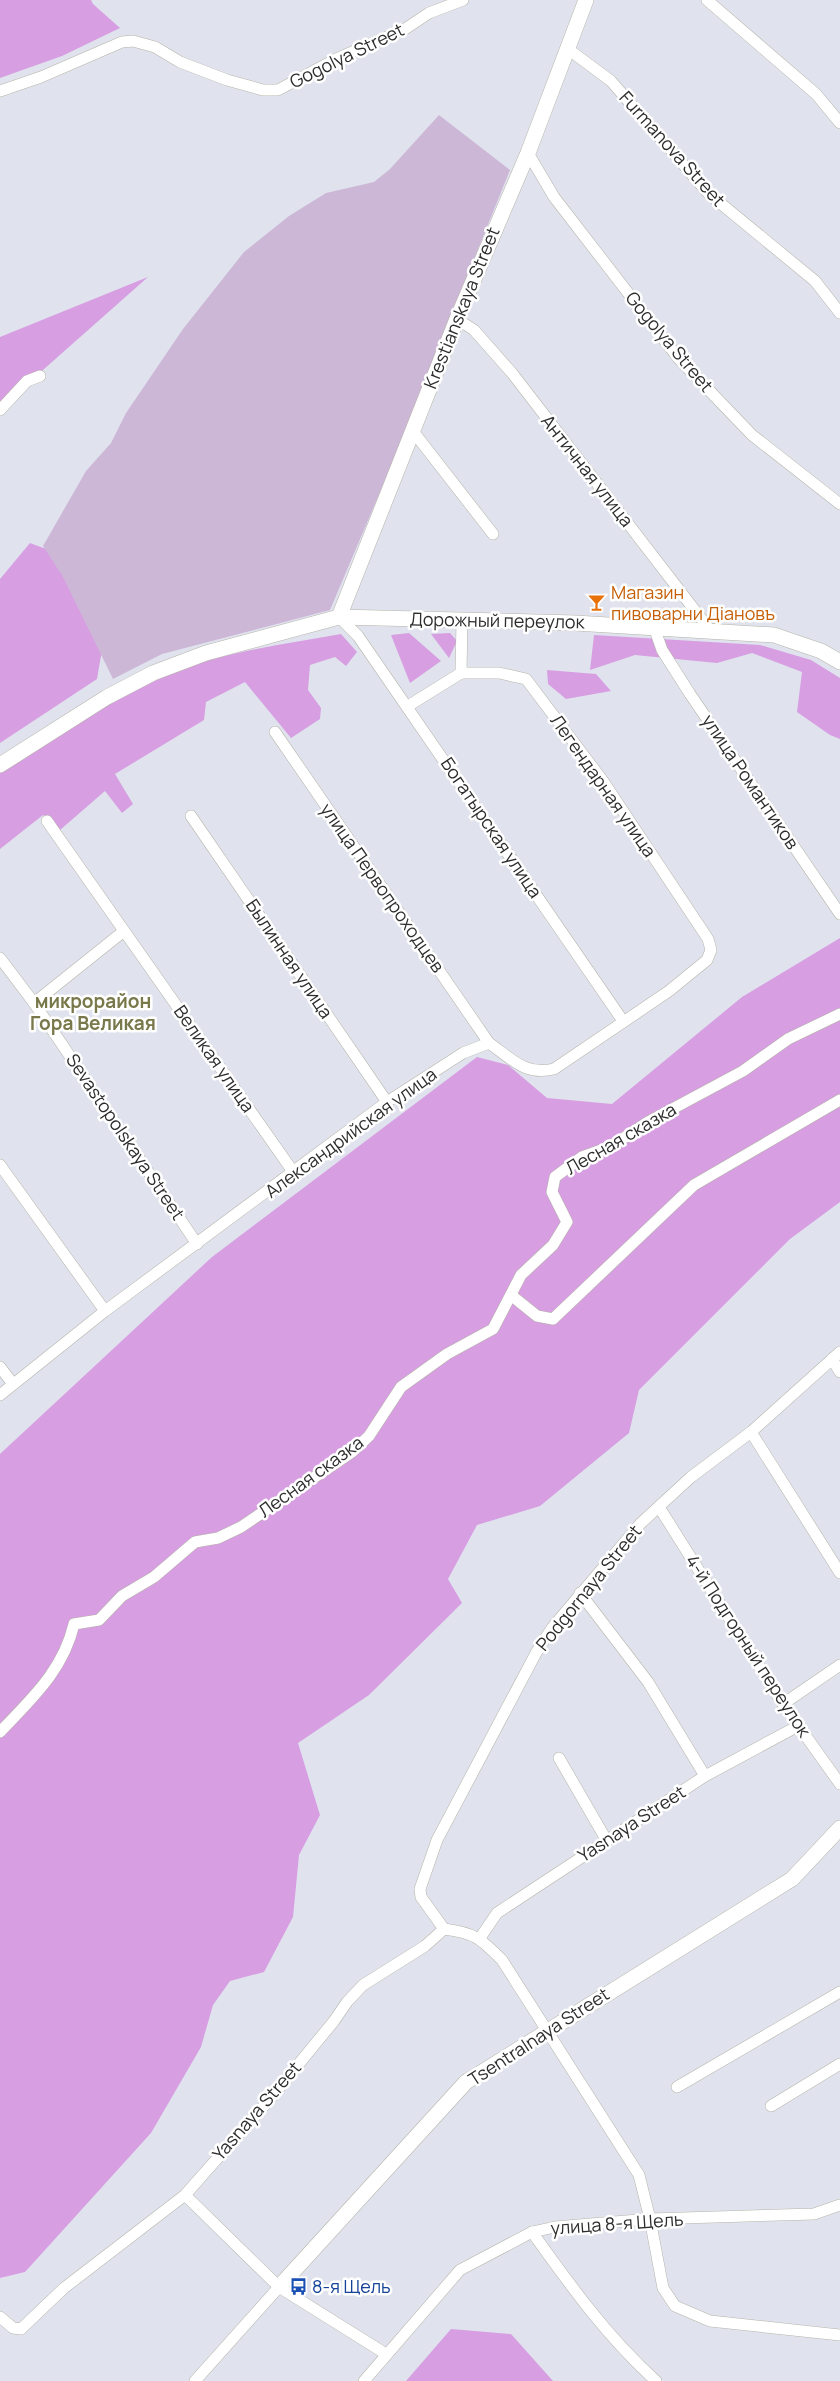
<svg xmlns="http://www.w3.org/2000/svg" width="840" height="2381" font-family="Manrope,sans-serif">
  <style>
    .green { fill: #d79ee2 }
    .cemetery { fill: #cdb7d7 }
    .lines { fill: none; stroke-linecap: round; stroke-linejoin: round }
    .street-casing { stroke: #b5b4a9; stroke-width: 12 }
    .secondary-casing { stroke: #b5b4a9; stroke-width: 16 }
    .street { stroke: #fff; stroke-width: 11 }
    .secondary { stroke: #fff; stroke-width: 15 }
    .labels { text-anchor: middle; stroke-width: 5; stroke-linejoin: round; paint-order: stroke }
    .street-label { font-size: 18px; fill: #2d2d2d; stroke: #fff }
    .food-label { font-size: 18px; fill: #c56008; stroke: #fff; text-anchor: start }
    .transit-label { font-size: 18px; fill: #164399; stroke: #fff; text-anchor: start }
    .neighbourhood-label { font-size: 19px; font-weight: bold; fill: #78784a; stroke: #fff }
  </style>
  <rect width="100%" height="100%" fill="#e0e3ee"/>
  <g class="green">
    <polygon points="0,0 91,0 93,4 120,28 62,56 0,78"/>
    <polygon points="148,277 0,408 0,337"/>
    <polygon points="30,543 83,563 110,603 97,679 0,743 0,579"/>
    <polygon points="409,633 441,661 410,683 391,635"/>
    <polygon points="450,633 457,641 449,658 431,634"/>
    <path d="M 341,634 L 357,652 L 346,666 L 335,657 L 310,665 L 308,690 L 321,708 L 320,719 L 291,738 L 245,682 L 206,702 L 204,720 L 115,774 L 133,804 L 122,813 L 105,791 L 60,830 L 43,815 L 0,849 L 0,772 L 14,761 C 67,730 118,696 174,672 C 227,651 286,644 341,634 Z"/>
    <polygon points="594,635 760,645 811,660 840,678 840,739 830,735 797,712 802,672 752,653 717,663 635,655 590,670"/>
    <polygon points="547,670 596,674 611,691 566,699 548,684"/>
    <polygon points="840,938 840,1202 790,1239 639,1390 629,1433 540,1506 477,1525 448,1579 462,1603 369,1695 298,1743 320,1815 299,1855 293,1917 264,1972 230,1981 213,2005 201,2047 151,2133 25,2272 0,2278 0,1454 212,1257 477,1057 508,1065 547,1098 612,1104 742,997"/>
    <polygon points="451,2329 511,2334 553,2381 406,2381"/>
  </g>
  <polygon class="cemetery" points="439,115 510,170 383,485 330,610 162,654 113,679 63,577 43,546 86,471 111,443 126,413 183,329 244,252 289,216 326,193 374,182 390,169"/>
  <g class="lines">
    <defs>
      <g id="street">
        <polyline points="707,0 816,94 840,123"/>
        <polyline points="568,49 611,81 708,193 815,281 840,313"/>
        <polyline points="0,91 41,77 122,42 133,41 155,47 180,62 227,80 263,90 278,90 336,59 405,29 429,13 463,0"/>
        <polyline points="528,153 554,197 679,359 752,435 840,504"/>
        <polyline points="457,319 474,330 512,373 710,630"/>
        <polyline points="0,410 27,381 40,376"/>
        <polyline points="412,430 493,534"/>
        <polyline points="339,617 358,636 623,1021"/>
        <polyline points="654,627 662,650 690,694 840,914"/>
        <polyline points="461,673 462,619"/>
        <polyline points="408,706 461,673"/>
        <polyline points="275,732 489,1043"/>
        <polyline points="191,816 387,1102"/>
        <polyline points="47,821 294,1173"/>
        <polyline points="0,958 34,1003 197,1244"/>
        <polyline points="34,1003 124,931"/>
        <polyline points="0,1165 105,1311"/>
        <polyline points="511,1295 537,1316 553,1319 694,1185 840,1100"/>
        <path d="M 840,1352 L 751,1432 L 691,1477 L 641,1523 L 552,1628 L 536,1653 L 437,1840 L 420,1889 L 421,1897 L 444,1929 C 475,1933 480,1938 502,1960 L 639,2175 L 650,2219 L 663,2288 L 675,2306 L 710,2321 L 840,2335"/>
        <polyline points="832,1359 840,1372"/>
        <polyline points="0,1367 13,1384"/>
        <path d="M 0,1395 L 105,1311 L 387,1102 L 463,1053 L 489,1043 C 512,1059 525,1076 554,1069 L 669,991 L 707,960 L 711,950 L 708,939 L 603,781 L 526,679 L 499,673 L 461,673"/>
        <polyline points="751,1432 840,1573"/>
        <polyline points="659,1507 783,1704 840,1784"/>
        <polyline points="580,1593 648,1682 705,1776"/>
        <polyline points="783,1704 840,1665"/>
        <path d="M 0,1732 C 31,1699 63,1671 74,1624 L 99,1620 L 122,1596 L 154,1577 L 195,1542 L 218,1538 L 241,1527 L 352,1452 L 369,1436 L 401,1387 L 447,1354 L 493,1329 L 521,1275 L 553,1245 L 567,1222 L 552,1192 L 555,1177 L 582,1157 L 610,1147 L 648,1122 L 743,1071 L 788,1039 L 840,1014"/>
        <polyline points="559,1758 607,1841"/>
        <polyline points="480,1938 497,1913 705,1776 798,1726"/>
        <polyline points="677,2087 840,1992"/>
        <polyline points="771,2106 840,2064"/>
        <polyline points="185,2195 279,2287 386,2354"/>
        <path d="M 532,2232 C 570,2285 607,2337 656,2381"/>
        <polyline points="0,2317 13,2328 21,2329 64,2288 185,2195 270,2099 334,2021 347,2002 363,1985 425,1946 444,1929"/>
        <polyline points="195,2381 279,2287"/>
        <polyline points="364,2381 460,2270 532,2232 555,2227 650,2219 814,2214 840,2205"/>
      </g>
      <g id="secondary">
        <polyline points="339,617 457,319 528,153 586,0"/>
        <polyline points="0,765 107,697 153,673 206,653 339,617 575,623 774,635 821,651 840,662"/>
        <polyline points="279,2287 466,2082 792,1879 840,1828"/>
      </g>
    </defs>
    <use href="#street" class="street-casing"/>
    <use href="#secondary" class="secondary-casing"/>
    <use href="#street" class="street"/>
    <use href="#secondary" class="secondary"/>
  </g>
  <defs>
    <symbol id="bar-bare" viewBox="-9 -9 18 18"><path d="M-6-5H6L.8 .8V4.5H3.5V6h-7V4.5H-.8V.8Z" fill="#e8710a" stroke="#fff" stroke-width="2.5" paint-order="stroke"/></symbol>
    <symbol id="bus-bare" viewBox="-9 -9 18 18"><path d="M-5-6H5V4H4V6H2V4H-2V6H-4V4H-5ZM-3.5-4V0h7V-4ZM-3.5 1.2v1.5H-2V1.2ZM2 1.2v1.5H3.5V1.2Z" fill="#1a4fb4" stroke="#fff" stroke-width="2.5" paint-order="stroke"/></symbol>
  </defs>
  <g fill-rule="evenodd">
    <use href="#bar-bare" x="584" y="590" width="25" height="25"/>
    <use href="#bus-bare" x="286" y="2274" width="25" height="25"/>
  </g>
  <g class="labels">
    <g class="street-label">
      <text transform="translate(347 56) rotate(-26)" y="6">Gogolya Street</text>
      <text transform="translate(672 149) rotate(48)" y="6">Furmanova Street</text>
      <text transform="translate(462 308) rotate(-68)" y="6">Krestianskaya Street</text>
      <text transform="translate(669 342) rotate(50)" y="6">Gogolya Street</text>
      <text transform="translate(587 471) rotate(52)" y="6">Античная улица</text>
      <text transform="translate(497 621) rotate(1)" y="6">Дорожный переулок</text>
      <text transform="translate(750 782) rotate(56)" y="6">улица Романтиков</text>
      <text transform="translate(603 786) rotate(55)" y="6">Легендарная улица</text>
      <text transform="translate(491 828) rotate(56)" y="6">Богатырская улица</text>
      <text transform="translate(382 888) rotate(55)" y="6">улица Первопроходцев</text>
      <text transform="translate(289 959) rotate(56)" y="6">Былинная улица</text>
      <text transform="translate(214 1059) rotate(55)" y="6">Великая улица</text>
      <text transform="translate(351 1133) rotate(-36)" y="6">Александрийская улица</text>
      <text transform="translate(125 1137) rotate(56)" y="6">Sevastopolskaya Street</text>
      <text transform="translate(621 1139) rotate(-30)" y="6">Лесная сказка</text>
      <text transform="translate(311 1477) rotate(-36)" y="6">Лесная сказка</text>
      <text transform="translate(589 1588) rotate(-51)" y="6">Podgornaya Street</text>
      <text transform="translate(748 1646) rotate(57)" y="6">4-й Подгорный переулок</text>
      <text transform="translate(632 1824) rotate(-33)" y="6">Yasnaya Street</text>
      <text transform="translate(539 2037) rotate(-33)" y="6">Tsentralnaya Street</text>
      <text transform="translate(257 2111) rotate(-49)" y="6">Yasnaya Street</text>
      <text transform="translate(617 2224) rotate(-4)" y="6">улица 8-я Щель</text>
    </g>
    <g class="food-label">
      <text x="611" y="599">Магазин<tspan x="611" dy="21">пивоварни Дiановъ</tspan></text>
    </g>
    <g class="transit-label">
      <text x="312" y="2293">8-я Щель</text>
    </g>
    <g class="neighbourhood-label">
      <text x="93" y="1008">микрорайон<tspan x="93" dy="22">Гора Великая</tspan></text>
    </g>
  </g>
</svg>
